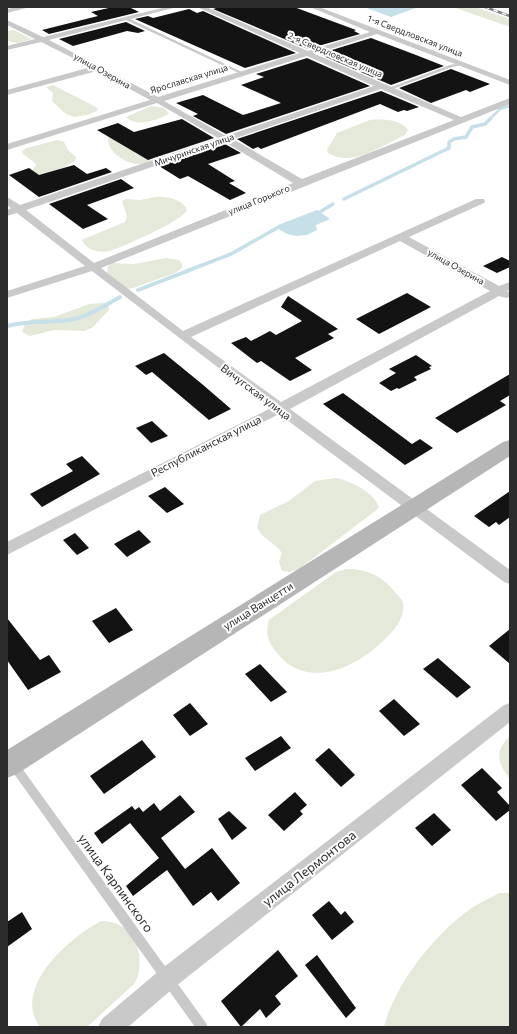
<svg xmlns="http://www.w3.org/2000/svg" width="517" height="1034" font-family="Commissioner,sans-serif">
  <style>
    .green { fill: #e4e9d9 }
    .water { fill: #c5e0e9 }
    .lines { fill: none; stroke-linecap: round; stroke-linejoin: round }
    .stream-far2 { stroke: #c5e0e9; stroke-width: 2.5 }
    .stream-far1 { stroke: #c5e0e9; stroke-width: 3.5 }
    .stream { stroke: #c5e0e9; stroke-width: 4 }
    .building { fill: #131313 }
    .lane { fill: #c9c9c9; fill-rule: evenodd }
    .street { fill: #c9c9c9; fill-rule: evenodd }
    .secondary { fill: #b6b6b6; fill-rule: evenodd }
    .rail-casing { stroke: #818181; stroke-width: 2.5 }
    .rail { stroke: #fff; stroke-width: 1.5; stroke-dasharray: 4.5; stroke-linecap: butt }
    .labels { text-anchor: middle; stroke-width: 4; stroke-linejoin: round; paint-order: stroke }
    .far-street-label { font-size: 9px; fill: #2c2c2c; stroke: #fff }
    .street-label { font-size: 11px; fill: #2c2c2c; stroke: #fff }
    .near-street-label { font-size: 13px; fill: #2c2c2c; stroke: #fff }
  </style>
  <rect width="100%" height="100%" fill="#fff"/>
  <g class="green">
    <polygon points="453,7 475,7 510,19 510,27"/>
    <polygon points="14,30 32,39 18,43 7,41 7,31"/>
    <polygon points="53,85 92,105 98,109 97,111 87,115 74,117 66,114 52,101 53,93 46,87"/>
    <path d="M 151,106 L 164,108 L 169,114 C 157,120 137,128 126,117 Z"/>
    <path d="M 370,120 C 382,119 401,119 408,130 L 405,135 C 382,145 353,168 328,153 L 327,150 L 337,133 Z"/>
    <path d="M 109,136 L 134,150 L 135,154 L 148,157 L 150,160 C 136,173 103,152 109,136 Z"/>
    <polygon points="58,140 64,142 68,150 76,157 75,161 44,178 30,173 36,165 34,162 23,154 22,151 27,148"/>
    <path d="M 155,197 C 165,196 183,199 187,210 C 181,222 124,246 110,251 C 99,253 87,251 82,240 L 86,238 L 125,222 L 127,216 L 122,201 L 126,199 L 140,200 Z"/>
    <polygon points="166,258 179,260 182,264 182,268 175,273 133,288 127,289 107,272 108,266 112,263 134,264"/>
    <polygon points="103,303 108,304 109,310 93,327 85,331 54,330 30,336 22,332 25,324 32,319 54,317 89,304"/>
    <path d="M 335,478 C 348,479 377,494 379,508 L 299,569 L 289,572 L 282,571 L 279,562 L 282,553 C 275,543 263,539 257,528 L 260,515 L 289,501 L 315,481 Z"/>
    <path d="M 346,569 C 364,568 383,576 394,591 C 397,594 402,599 403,603 C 406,618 392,633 382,642 C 355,668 307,690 278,654 C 268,642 265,635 269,620 L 336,572 Z"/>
    <path d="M 510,736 L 510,779 C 497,763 494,751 510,736 Z"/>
    <path d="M 499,893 L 510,893 L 510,1027 L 384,1027 C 395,984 434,935 469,910 C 478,903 489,899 499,893 Z"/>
    <path d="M 101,921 C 133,920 148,956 135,983 L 87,1027 L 40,1027 C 11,988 69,938 101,921 Z"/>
  </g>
  <g class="water">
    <polygon points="364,7 414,7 416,8 391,17"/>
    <polygon points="317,210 330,219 316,225 317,230 307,235 296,236 287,234 277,228 278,225"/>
  </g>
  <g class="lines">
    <polyline class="stream-far2" points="490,119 500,109 510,106"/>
    <g class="stream-far1">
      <polyline points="344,199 449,148 449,142 454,139 466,137 472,127 485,124 491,118"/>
      <polyline points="320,212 333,204"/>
      <polyline points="187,271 231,254 277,228"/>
    </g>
    <g class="stream">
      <polyline points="138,290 190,270"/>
      <path d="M 7,326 C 28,320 48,323 69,320 C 88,317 104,306 120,297"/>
    </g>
  </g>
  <g class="building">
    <polygon points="113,7 129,7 139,12 49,34 42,30 98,16 91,12"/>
    <polygon points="220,7 294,7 356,30 354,31 360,34 308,49 213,9"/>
    <polygon points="189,9 197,13 203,11 296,53 245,68 135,19 148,16 153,18"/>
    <polygon points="126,22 145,31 138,33 127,31 73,46 59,39"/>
    <polygon points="371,38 416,55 444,66 391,85 319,54"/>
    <polygon points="307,58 370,86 226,134 193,116 198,114 176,103 203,95 243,115 281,103 241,85 264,77 256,74"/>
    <polygon points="451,69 490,84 470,92 466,90 431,103 399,88"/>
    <polygon points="381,91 419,107 407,111 404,110 398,112 380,104 261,149 258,147 253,149 237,139"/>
    <polygon points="182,119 214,138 148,160 97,130 118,123 134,132"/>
    <polygon points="225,144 241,153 208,164 235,181 229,183 246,193 230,200 188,176 180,179 159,166"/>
    <polygon points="74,165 87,174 106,168 112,172 39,197 9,175 29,168 39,175"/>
    <polygon points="121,179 134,188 87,205 108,219 83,229 49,204"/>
    <polygon points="502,257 510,261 510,267 497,273 483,266"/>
    <polygon points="407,293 431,307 379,334 356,319"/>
    <polygon points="288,296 338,329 328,334 334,338 295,358 312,370 290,381 261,361 257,363 231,343 246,337 251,341 270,331 276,335 302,321 281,307"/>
    <polygon points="164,353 202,384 231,409 209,420 152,372 146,375 135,366"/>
    <polygon points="416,355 432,366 429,367 431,369 414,377 417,380 399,389 397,388 391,391 379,383 396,373 389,369"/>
    <polygon points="510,374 510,395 500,401 506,405 494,412 457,433 435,418"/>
    <polygon points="343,393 412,444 420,439 433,448 405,465 323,404"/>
    <polygon points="152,421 168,436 151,443 136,428"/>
    <polygon points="82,456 100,474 42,507 30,494 73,471 66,464"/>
    <polygon points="165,487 184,504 167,513 148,496"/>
    <polygon points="510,491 510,517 499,525 496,522 489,527 474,516"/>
    <polygon points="139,530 151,542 127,557 114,544"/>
    <polygon points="75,533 89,548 77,555 63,540"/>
    <polygon points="116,608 133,630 109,643 92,621"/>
    <polygon points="7,618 40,660 49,655 61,672 28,690 7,660"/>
    <polygon points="510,629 510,664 489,646"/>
    <polygon points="438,658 471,687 457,698 423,669"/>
    <polygon points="260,664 287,692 271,702 245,674"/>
    <polygon points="394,699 420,724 404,736 379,711"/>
    <polygon points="190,703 208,724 190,736 173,715"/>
    <polygon points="281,736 291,748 255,771 245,758"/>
    <polygon points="142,740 156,757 104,794 90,776"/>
    <polygon points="329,748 355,775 341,787 315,760"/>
    <polygon points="482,768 502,788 497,792 510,806 510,810 496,821 461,785"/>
    <polygon points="295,792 307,805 300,811 303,814 284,831 268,815"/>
    <polygon points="180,795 195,812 161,838 185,869 212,848 240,883 218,901 211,892 193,906 167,870 133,896 126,886 159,858 130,823 102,844 94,833 132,806 135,810 139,807 143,812 154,803 160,811"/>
    <polygon points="229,811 247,828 232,840 218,819"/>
    <polygon points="434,813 451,830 432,846 415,828"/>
    <polygon points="329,901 341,915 345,911 354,922 332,940 312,915"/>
    <polygon points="22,912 32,929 7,947 7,922"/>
    <polygon points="278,950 298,976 275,996 281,1004 266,1018 260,1009 241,1027 221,1001"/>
    <polygon points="317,955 356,1008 346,1018 305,965"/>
  </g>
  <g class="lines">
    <g class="lane">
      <polygon points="126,18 128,18 244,73 241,74 126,20"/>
      <polygon points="461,63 462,65 452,67 390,90 386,89 450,65"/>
      <polygon points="7,751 11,753 206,1023 208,1027 195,1027 7,764"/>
    </g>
    <g class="street">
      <polygon points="17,7 30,7 7,13 7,9"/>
      <path d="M 166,7 L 177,7 L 49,40 L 158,97 L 300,53 L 197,7 L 206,7 L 308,51 L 370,32 L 310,7 L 319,7 L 510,80 L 510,85 L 377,34 L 315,54 L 461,117 L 510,98 L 510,104 L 101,268 L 183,331 L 476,199 L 484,199 L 485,201 L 484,203 L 409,237 L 499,286 L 510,282 L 510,290 L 507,291 L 510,293 L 510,297 L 506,298 L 499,296 L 290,409 L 510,570 L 510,584 L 504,582 L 279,414 L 7,555 L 7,542 L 271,408 L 92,271 L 7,298 L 7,291 L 85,266 L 17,213 L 7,216 L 7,210 L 11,208 L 7,205 L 7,197 L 20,205 L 218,138 L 157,103 L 7,150 L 7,144 L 150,100 L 97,71 L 7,95 L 7,90 L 91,67 L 41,42 L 7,50 L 7,46 L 35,39 L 7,25 L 7,20 L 43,37 ZM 307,56 L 374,86 L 226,136 L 164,101 ZM 381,89 L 454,120 L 302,179 L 233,139 ZM 225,142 L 293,183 L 94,263 L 26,210 ZM 400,241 L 490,291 L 281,402 L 191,337 Z"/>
      <polygon points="510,703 510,722 176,986 128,1027 98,1027 102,1019 160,970 504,705"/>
    </g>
    <polygon class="secondary" points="510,440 510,456 17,774 7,778 7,750 503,442"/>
    <defs>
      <polyline id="rail" points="485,7 510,16"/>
    </defs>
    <use href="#rail" class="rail-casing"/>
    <use href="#rail" class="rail"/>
  </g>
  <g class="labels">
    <g class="far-street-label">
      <text transform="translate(415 36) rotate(21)" y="3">1-я Свердловская улица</text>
      <text transform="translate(335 55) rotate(23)" y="3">2-я Свердловская улица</text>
      <text transform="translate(102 71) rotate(29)" y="3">улица Озерина</text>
      <text transform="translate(189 79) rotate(-17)" y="3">Ярославская улица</text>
      <text transform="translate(194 150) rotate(-19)" y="3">Мичуринская улица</text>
      <text transform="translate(259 200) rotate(-22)" y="3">улица Горького</text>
      <text transform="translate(456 267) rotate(29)" y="3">улица Озерина</text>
    </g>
    <g class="street-label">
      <text transform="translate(256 392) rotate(37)" y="4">Вичугская улица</text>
      <text transform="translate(206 446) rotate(-27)" y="4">Республиканская улица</text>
      <text transform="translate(258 606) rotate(-32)" y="4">улица Ванцетти</text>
    </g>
    <g class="near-street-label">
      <text transform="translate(309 868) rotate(-38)" y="5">улица Лермонтова</text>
      <text transform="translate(116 883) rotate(54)" y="5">улица Карпинского</text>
    </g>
  </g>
  <rect width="517" height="1034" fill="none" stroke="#2c2c2c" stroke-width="16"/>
</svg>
